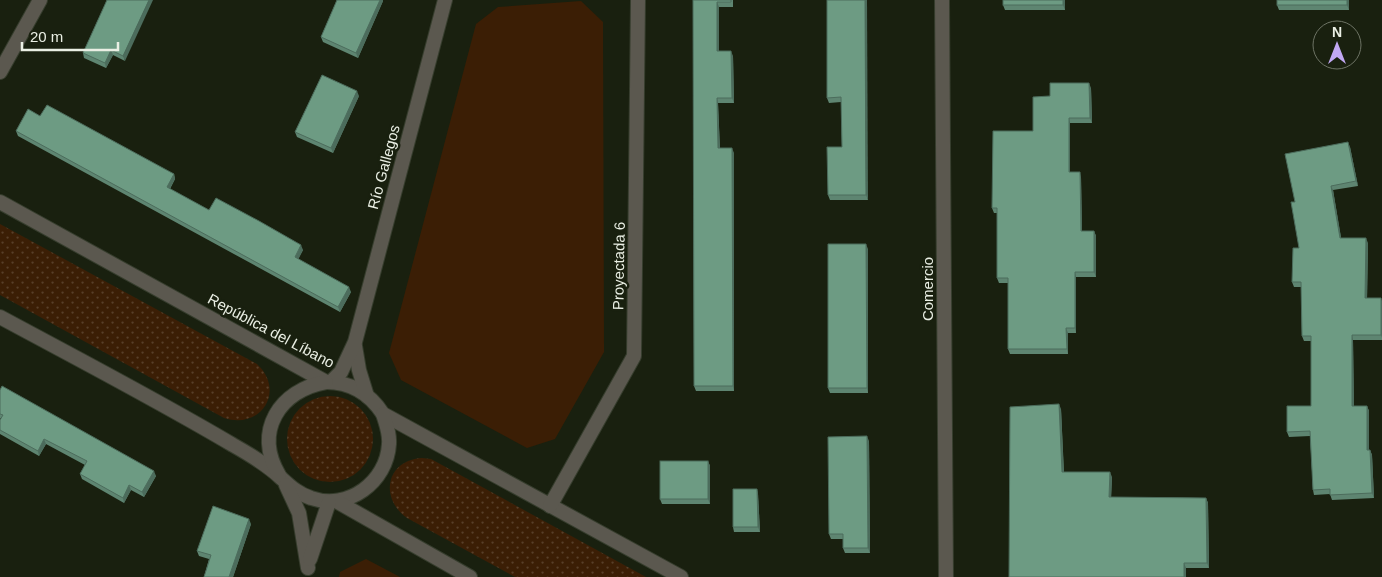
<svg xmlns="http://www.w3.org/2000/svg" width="1382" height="577" font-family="Arial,sans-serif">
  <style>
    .grass { fill: url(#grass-dots) }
    .park { fill: #3b1e05 }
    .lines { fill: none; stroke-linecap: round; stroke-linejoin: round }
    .minor-casing { stroke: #363d2d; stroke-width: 16 }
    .minor { stroke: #5b584f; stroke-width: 14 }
    .wall { fill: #5e8571 }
    .shaded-wall { fill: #4c6c5c }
    .building { fill: #6d9b83; stroke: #4c6c5c }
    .labels { text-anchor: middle; stroke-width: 5; stroke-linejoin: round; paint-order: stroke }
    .street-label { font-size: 15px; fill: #eaefe4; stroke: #19200f }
  </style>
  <defs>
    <pattern id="grass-dots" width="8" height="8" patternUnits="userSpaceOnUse" patternTransform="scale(1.25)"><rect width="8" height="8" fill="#3b1e05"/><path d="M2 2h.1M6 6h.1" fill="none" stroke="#583f29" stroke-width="1.8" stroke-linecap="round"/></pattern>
  </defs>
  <rect width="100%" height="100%" fill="#19200f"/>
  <g class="grass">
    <path d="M 0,224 L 257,364 C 286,391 261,430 224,418 L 0,295 Z"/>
    <circle cx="330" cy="439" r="43"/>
    <path d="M 422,458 L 431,459 L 646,577 L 515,577 L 407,518 C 379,498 386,460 422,458 Z"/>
  </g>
  <g class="park">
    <polygon points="581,1 603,22 604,352 555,439 527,448 401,380 389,353 476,24 498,7"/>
    <polygon points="366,559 400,577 339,577 340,572"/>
  </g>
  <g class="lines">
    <defs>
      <g id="minor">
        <polyline points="942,0 946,577"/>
        <polyline points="0,72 40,0"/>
        <path d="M 0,202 L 326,382 C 351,382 370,394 383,414 L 681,577"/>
        <path d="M 0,317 C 78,359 157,400 233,445 C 249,454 267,465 280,477 C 290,486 298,494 311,498 C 348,511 387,482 389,444 C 390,433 386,424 383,414"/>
        <polyline points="355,346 359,370 367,396"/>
        <polyline points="331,382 341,372 355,342 445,0"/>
        <path d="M 279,475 C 253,431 280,390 326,382"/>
        <polyline points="286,485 299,513 308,568"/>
        <polyline points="336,501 470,577"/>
        <polyline points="550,506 634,356 638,0"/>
        <polyline points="310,559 329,502"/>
      </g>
    </defs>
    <use href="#minor" class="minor-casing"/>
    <use href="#minor" class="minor"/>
  </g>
  <g class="wall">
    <polygon points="107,0 125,61 113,55 106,68 84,58 83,53"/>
    <polygon points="337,0 383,0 383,1 358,58 323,42 321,37"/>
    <polygon points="693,0 733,0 733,7 719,7 719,51 733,56 734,103 718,103 720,148 734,153 734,391 696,391 694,386"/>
    <polygon points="827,0 868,200 830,200 828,195 842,147 841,102 829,103 827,98"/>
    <polygon points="1065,0 1065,10 1005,10 1003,5"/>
    <polygon points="1277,0 1349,0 1349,10 1279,10 1277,5"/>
    <polygon points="1091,88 1092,123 1070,123 1070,172 1081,177 1082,231 1094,231 1096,236 1096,277 1076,277 1076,333 1068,333 1068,354 1010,354 1008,349 1008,283 999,283 997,278 997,213 994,213 992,208 1033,131"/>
    <polygon points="359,96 333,153 297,137 295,132"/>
    <polygon points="40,116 174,174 175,179 170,189 209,210 303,250 298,259 351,292 340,312 18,136 16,131"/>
    <polygon points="1350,147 1358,186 1333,190 1341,238 1368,243 1367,298 1382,301 1382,340 1353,340 1354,406 1367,406 1369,411 1369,450 1370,450 1372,455 1374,498 1332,500 1330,494 1314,495 1313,490 1310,436 1289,437 1287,432 1311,406 1311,341 1304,341 1302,336 1301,287 1294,287 1292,282 1299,248 1295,202"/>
    <polygon points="868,249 868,393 830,393 828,388"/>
    <polygon points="0,390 156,476 144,497 131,490 124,503 82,479 80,474 85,465 46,444 39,456 0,434 0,420 1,418 0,418"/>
    <polygon points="1061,409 1064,472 1112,477 1111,497 1206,498 1208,503 1209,568 1186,568 1186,577 1009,577"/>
    <polygon points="869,441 870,553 845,553 843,548 843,539 831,539 829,534"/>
    <polygon points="708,461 710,466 710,504 662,504 660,499"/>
    <polygon points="757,489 758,494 760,532 734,532 733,527"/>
    <polygon points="251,524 233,577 204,577 209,559 199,556 197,551"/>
  </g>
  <g class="shaded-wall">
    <polygon points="149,0 153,0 125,61 123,56"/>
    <polygon points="380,0 383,0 383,1 358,58 356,53"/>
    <polygon points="865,0 867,0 868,200 866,195"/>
    <polygon points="1063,0 1065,0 1065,10 1063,5"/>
    <polygon points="1347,0 1349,0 1349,10 1347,5"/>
    <polygon points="717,2 719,7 719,56 717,51"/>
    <polygon points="111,50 113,55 106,68 105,63"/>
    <polygon points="731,51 733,56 734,103 732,98"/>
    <polygon points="1089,83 1091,88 1092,123 1090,118"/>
    <polygon points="357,91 359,96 333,153 331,148"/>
    <polygon points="717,98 718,103 720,153 718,148"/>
    <polygon points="1069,118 1070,123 1070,177 1069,172"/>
    <polygon points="1348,142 1350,147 1358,186 1356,181"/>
    <polygon points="732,148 734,153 734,391 733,386"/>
    <polygon points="1080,172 1081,177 1082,236 1081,231"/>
    <polygon points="174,174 175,179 168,192 167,187"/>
    <polygon points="1331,186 1333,190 1342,243 1340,238"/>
    <polygon points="1094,231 1096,236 1096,277 1094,272"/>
    <polygon points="1366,238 1368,243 1367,303 1365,298"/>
    <polygon points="866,244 868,249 868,393 867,388"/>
    <polygon points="301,245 303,250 297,262 295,257"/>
    <polygon points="1075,272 1076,277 1076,333 1075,328"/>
    <polygon points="349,287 351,292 340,312 338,307"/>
    <polygon points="1381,298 1382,301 1382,338 1381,335"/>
    <polygon points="1066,328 1068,333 1068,354 1067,349"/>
    <polygon points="1352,335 1353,340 1354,411 1352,406"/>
    <polygon points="1059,404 1061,409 1064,477 1062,472"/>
    <polygon points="1367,406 1369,411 1369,455 1367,450"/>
    <polygon points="867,436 869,441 870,553 868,548"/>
    <polygon points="44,439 46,444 39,456 38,451"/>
    <polygon points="1370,450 1372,455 1374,498 1372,493"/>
    <polygon points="708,461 710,466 710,504 708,499"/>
    <polygon points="154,471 156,476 144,497 142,492"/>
    <polygon points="1110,472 1112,477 1111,502 1109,497"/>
    <polygon points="129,485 131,490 124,503 123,498"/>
    <polygon points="757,489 758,494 760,532 758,527"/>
    <polygon points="1206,498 1208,503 1209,568 1207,563"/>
    <polygon points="249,519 251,524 233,577 229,577"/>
    <polygon points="1184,563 1186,568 1186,577 1184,577"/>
  </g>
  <g class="building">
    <polygon points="107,0 149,0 123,56 111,50 105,63 83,53"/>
    <polygon points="337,0 380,0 356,53 321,37"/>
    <polygon points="693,0 731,0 731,2 717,2 717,51 731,51 732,98 717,98 718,148 732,148 733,386 694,386"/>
    <polygon points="827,0 865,0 866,195 828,195 827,147 842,147 841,97 827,98"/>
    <rect x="1003" y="0" width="60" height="5"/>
    <rect x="1277" y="0" width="70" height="5"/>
    <polygon points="322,75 357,91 331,148 295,132"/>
    <polygon points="1050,83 1089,83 1090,118 1069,118 1069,172 1080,172 1081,231 1094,231 1094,272 1075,272 1075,328 1066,328 1067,349 1008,349 1008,278 997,278 997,208 992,208 993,131 1033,131 1033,97 1050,96"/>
    <polygon points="47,105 174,174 167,187 209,210 216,198 259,221 301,245 295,257 349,287 338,307 16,131 28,109 40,116"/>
    <polygon points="1348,142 1356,181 1331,186 1340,238 1366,238 1365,298 1381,298 1381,335 1352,335 1352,406 1367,406 1367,450 1370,450 1372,493 1330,495 1330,489 1313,490 1310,431 1287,432 1287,406 1311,406 1311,336 1302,336 1301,282 1292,282 1293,248 1299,248 1291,202 1295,202 1285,154"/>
    <polygon points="828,244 866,244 867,388 828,388"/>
    <polygon points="2,386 154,471 142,492 129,485 123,498 80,474 87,461 44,439 38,451 0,430 0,420 3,415 0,414 0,390"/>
    <polygon points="1059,404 1062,472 1110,472 1109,497 1206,498 1207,563 1184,563 1184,577 1009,577 1010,407"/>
    <polygon points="867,436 868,548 843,548 843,534 829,534 828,437"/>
    <rect x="660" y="461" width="48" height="38"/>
    <polygon points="733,489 757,489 758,527 733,527"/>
    <polygon points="213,506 249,519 229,577 204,577 211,555 197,551"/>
  </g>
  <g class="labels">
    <g class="street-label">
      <text transform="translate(384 167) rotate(-75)" y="5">Río Gallegos</text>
      <text transform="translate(619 266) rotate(-89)" y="5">Proyectada 6</text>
      <text transform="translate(928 289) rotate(-90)" y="5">Comercio</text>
      <text transform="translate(271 331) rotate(28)" y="5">República del Líbano</text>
    </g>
  </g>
  <g transform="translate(1337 45)"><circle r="24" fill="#19200f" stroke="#6d7364"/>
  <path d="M0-4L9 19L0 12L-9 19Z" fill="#c1a8f3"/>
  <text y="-8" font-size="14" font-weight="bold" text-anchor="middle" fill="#eaefe4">N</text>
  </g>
  <path d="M22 42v8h96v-8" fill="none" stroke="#eaefe4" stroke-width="2.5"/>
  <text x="30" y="42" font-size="15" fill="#eaefe4" stroke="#19200f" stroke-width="4" paint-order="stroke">20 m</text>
</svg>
